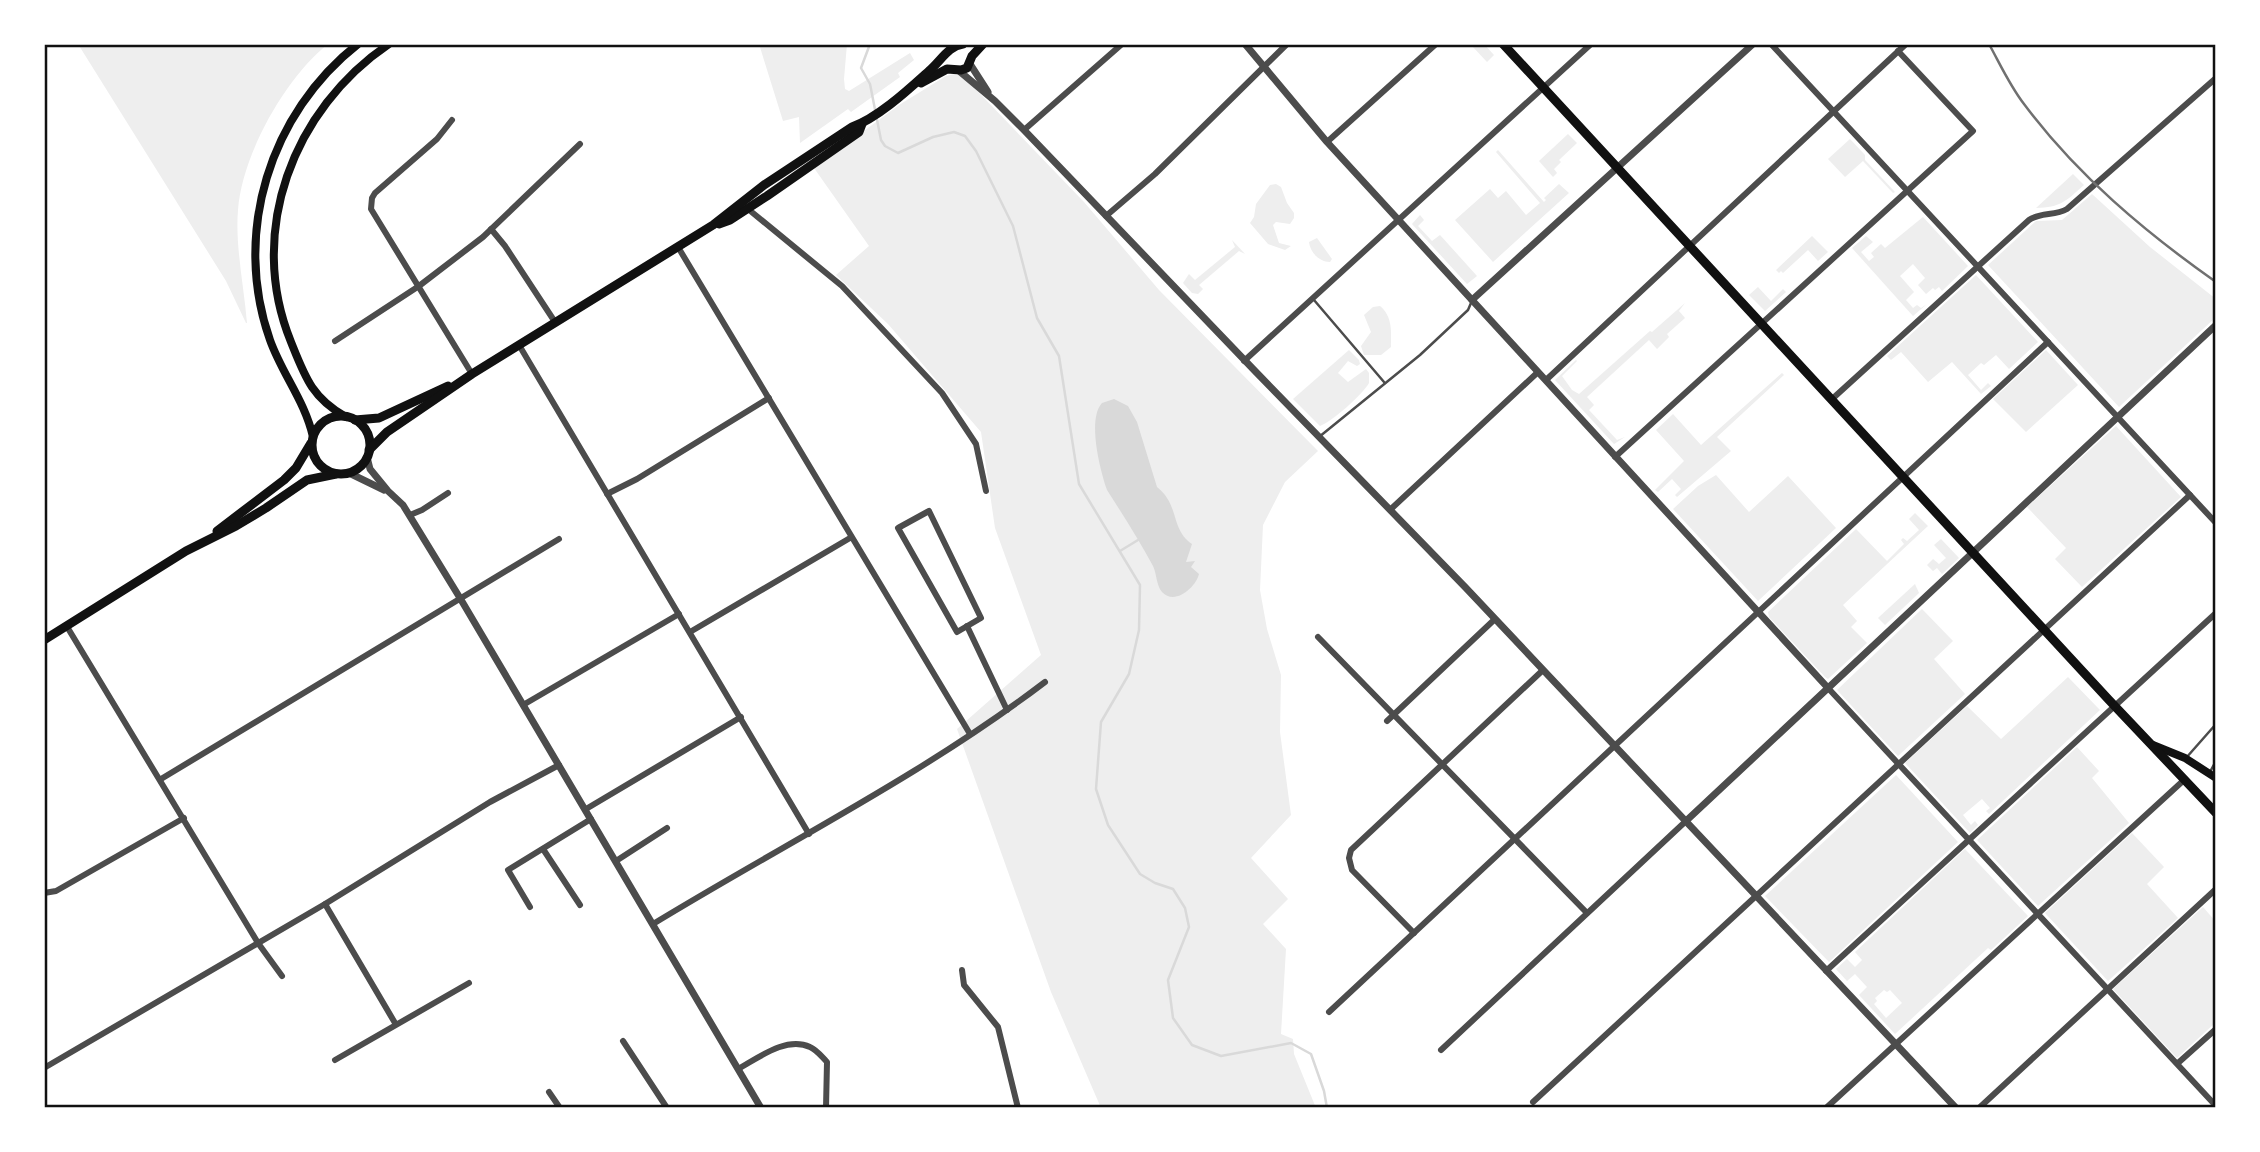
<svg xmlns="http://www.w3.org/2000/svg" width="2260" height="1152" font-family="Lato,sans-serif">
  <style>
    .green { fill: #eee; fill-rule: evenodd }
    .water { fill: #d9d9d9 }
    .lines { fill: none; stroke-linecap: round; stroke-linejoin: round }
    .stream { stroke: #d9d9d9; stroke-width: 2.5 }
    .service { stroke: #4c4c4c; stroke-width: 2.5 }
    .minor { stroke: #4c4c4c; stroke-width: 6 }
    .tertiary { stroke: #4c4c4c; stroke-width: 7 }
    .secondary { stroke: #111; stroke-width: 8 }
    .primary { stroke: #111; stroke-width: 9 }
    .rail { stroke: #707070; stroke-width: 2.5 }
    .neatline { fill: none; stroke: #111; stroke-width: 2.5 }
  </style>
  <rect width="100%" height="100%" fill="#fff"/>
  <g class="green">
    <path d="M 78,44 L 328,44 C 285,78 242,155 238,210 C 235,245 244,287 247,323 L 246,323 L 226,281 Z"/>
    <polygon points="759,44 847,44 844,79 845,89 849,91 910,53 914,60 898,73 900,77 851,112 848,109 800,143 799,117 783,121"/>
    <polygon points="1474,44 1484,44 1494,55 1487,62 1472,46"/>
    <polygon points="954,74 962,75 1084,202 1159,290 1318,451 1285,482 1263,525 1260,590 1267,629 1281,675 1280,732 1291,815 1251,858 1288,899 1263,924 1286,949 1281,1034 1293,1039 1294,1054 1316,1108 1101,1108 1051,992 957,729 1041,655 995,528 981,432 888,324 836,275 869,246 814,168 899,105 946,76"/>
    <polygon points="1568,134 1577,143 1559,160 1561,162 1554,169 1557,173 1553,177 1539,161"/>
    <polygon points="1850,139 1865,155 1865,160 1895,192 1893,193 1863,161 1845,177 1828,159"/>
    <polygon points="1498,150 1544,202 1546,200 1544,198 1559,184 1569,193 1493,262 1455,220 1490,189 1498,198 1506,191 1526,215 1540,203 1496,152"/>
    <path d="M 2073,174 L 2084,185 C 2065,202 2061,207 2036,208 Z"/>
    <polygon points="1276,184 1281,187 1287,203 1294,213 1294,218 1290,224 1276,222 1273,225 1279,243 1291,246 1285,250 1268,244 1250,223 1254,217 1256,204 1270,185"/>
    <polygon points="2092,194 2150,247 2216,299 2216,317 2119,407 1988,265 2036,221 2062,220"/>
    <polygon points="1420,215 1424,220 1418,226 1432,241 1440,235 1477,276 1467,284 1412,224"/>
    <polygon points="1923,217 1968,266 1942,291 1939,287 1935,290 1933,288 1926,294 1918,285 1925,278 1913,264 1900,276 1914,292 1906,300 1913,308 1917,305 1921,308 1927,304 1913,316 1852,248 1866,236 1873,242 1861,252 1869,261 1874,257 1871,253 1881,244 1885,248"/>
    <polygon points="1812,236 1828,252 1818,261 1808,250 1783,273 1781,271 1779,273 1776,270"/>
    <path d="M 1317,238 L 1332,259 L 1330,262 C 1319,262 1310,252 1309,242 Z"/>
    <polygon points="1232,240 1245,254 1239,251 1199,285 1203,289 1198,294 1192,293 1183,283 1189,274 1195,280 1235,247"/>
    <polygon points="1976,275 2038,342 2009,369 1996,355 1984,365 1981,363 1968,375 1981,390 1988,383 1991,386 1981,394 1952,362 1928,382 1901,352 1891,360 1887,356"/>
    <polygon points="1758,287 1771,301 1783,289 1786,292 1765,311 1749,295"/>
    <polygon points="1685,303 1679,311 1685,318 1667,334 1669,337 1657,349 1649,340 1587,397 1594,405 1589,410 1617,440 1625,437 1614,444 1555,380 1576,360 1577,361 1562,376 1572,390 1579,394 1650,331 1652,332"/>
    <path d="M 1380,306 C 1393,317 1391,332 1391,347 L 1381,355 L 1364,355 L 1361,346 L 1371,332 L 1364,315 L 1373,307 Z"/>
    <path d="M 1349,350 L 1359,360 L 1360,364 L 1357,366 L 1348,361 L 1338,373 L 1348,382 L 1366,369 L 1369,373 L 1369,383 C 1362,395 1333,421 1320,426 L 1293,399 Z"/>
    <polygon points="2046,350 2078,385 2026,432 1993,399"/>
    <polygon points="1782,373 1784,375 1717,437 1731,451 1677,497 1675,495 1681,489 1672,479 1658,492 1655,490 1684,461 1656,430 1673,414 1701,445"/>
    <polygon points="2116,426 2181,497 2082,587 2055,559 2066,548 2027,507"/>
    <polygon points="1716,475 1749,512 1788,476 1836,528 1758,601 1673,509 1698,486"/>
    <polygon points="1915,513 1928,526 1843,605 1857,621 1851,627 1867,643 1828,679 1825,677 1769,617 1768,612 1856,529 1887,561 1904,544 1901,540 1903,538 1907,541 1919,530 1909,519"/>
    <polygon points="1941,539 1959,558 1942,574 1937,568 1933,571 1927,565 1933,559 1939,564 1946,558 1934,545"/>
    <polygon points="1915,584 1919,593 1885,625 1878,618"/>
    <polygon points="1922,609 1953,641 1934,659 1965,694 1898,756 1837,690"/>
    <polygon points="2068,677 2100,710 1989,814 1986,811 1990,808 1982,799 1963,815 1971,825 1975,821 1978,825 1970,833 1905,763 1967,706 2001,739"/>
    <polygon points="2077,747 2099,771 2092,778 2129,823 2038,906 1977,840"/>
    <polygon points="1896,775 1958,842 1829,962 1765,896"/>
    <polygon points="2132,833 2164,867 2147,884 2178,918 2108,981 2045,913"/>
    <path d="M 1965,849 L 2028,916 L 1991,950 L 1988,948 L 1895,1034 L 1859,995 L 1867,987 L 1855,974 L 1847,981 L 1836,969 L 1847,959 L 1855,967 L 1862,960 L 1855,952 ZM 1884,990 L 1887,992 L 1890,990 L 1902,1003 L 1886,1018 L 1874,1004 L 1877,1001 L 1875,998 Z"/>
    <polygon points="2203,907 2216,922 2216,1022 2177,1058 2113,989"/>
  </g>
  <path class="water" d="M 1114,399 L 1128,406 L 1137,422 L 1157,487 C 1180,505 1170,529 1192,544 L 1186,562 L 1195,561 L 1191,567 L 1199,574 C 1196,587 1175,606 1162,592 C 1156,585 1157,574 1153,566 C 1139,540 1123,515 1107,490 C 1100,470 1087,419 1102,403 Z"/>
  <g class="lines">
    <g class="stream">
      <polyline points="870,44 861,68 870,84 881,140 885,146 898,153 933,137 954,132 965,136 976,151 1013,226 1037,318 1059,356 1079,484 1140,585 1139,630 1129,674 1101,722 1096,789 1108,825 1140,874 1155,883 1173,889 1185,908 1189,927 1168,980 1173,1018 1192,1045 1221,1056 1291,1043 1311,1054 1324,1091 1327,1108"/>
      <polyline points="1120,551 1138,540"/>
    </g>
    <g class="service">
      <polyline points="1314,300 1384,382"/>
      <polyline points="1319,437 1420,355 1468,310 1471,303"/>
      <polyline points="2186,758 2216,724"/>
      <polyline points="2211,770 2216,761"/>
    </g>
    <g class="minor">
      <polyline points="1771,44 2216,523"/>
      <polyline points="452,120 437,139 375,193 372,198 371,209 472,374"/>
      <polyline points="1024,130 1122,44"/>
      <polyline points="1327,142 1436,44"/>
      <polyline points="748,209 842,286 942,393 976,444 986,491"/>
      <polyline points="1106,216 1155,174 1287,44"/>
      <polyline points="491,229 505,246 555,322"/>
      <polyline points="678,247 970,734"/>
      <polyline points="335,341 419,286 483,237 580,144"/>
      <polyline points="519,345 809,834"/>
      <polyline points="1244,361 1591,44"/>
      <polyline points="1546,380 1906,44"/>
      <path d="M 1831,400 L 2029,220 C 2040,212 2055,216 2067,209 L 2216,78"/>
      <polyline points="1615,457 1973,131 1898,51"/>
      <polyline points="607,494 637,479 769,398"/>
      <polyline points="1391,509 1538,372"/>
      <polygon points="929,511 981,618 957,632 898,528"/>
      <polyline points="410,515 422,510 448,493"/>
      <polyline points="66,625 258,943 282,976"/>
      <polyline points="967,626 1007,710"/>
      <polyline points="690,632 850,538"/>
      <polyline points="1318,637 1587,913"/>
      <polyline points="1828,688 2216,1106"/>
      <polyline points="523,705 679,614"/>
      <polyline points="1387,721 1495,619"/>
      <polyline points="161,779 559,539"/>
      <polyline points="586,809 741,717"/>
      <polyline points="543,849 580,905"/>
      <polyline points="616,861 667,828"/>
      <polyline points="44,893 56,891 184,818"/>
      <polyline points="325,904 395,1023"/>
      <polyline points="530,907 508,870 591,819"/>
      <path d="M 653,924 C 784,844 923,775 1045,682"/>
      <polyline points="1414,933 1352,870 1349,858 1351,850 1543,670"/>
      <polyline points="962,970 964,985 998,1027 1018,1108"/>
      <polyline points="1826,971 2216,613"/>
      <polyline points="1329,1012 2048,342"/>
      <polyline points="623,1041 667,1108"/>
      <polyline points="1441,1050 1686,821"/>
      <polyline points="335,1060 469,983"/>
      <polyline points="2178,1063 2216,1029"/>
      <polyline points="44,1068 325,904 490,802 559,765"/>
      <path d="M 738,1069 C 758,1058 786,1036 810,1047 C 817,1050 822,1057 827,1062 L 826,1108"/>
      <polyline points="549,1092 560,1108"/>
      <polyline points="1533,1102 2190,495"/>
      <polyline points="1826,1108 2184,780"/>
      <polyline points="1979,1108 2216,889"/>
    </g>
    <g class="tertiary">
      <polyline points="1245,44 1327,142 1828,688"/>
      <polyline points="970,64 988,92"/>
      <polyline points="958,70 995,101 1024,130 1255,371 1466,588 1956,1108"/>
      <polyline points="1472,300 1753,44"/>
      <polyline points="367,457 370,469 388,491 403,505 460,598 761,1108"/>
      <polyline points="349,473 384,490"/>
      <polyline points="1686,821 2216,325"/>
    </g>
    <g class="secondary">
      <path d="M 346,417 C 312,398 305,377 291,342 C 246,232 293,109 389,44"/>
      <path d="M 313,437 C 305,401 282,374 270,340 C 232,233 270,113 358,44"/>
      <polyline points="2153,745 2185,758 2216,778"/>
    </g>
    <g class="primary">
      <polyline points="1503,44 2109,700 2216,813"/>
      <polyline points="921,83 947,69 961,70 967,68 972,56 983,44"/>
      <polyline points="719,224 730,220 767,196 859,132 862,124"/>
      <circle cx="341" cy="445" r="29"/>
      <polyline points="355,420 379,418 448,386"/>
      <path d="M 369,450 L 387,432 L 472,374 L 713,225 L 764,185 L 852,127 C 878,118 909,89 929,71 C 941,61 948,46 963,44"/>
      <polyline points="217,531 284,480 296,468 311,443"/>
      <polyline points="44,640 186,551 236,526 266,508 307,480 336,474"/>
    </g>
    <path class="rail" d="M 1989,44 C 2000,64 2010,86 2024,104 C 2077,175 2145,232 2216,282"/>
  </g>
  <rect width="2260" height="1152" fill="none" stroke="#ffffff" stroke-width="91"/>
  <rect x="46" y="46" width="2168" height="1060" class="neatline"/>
</svg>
